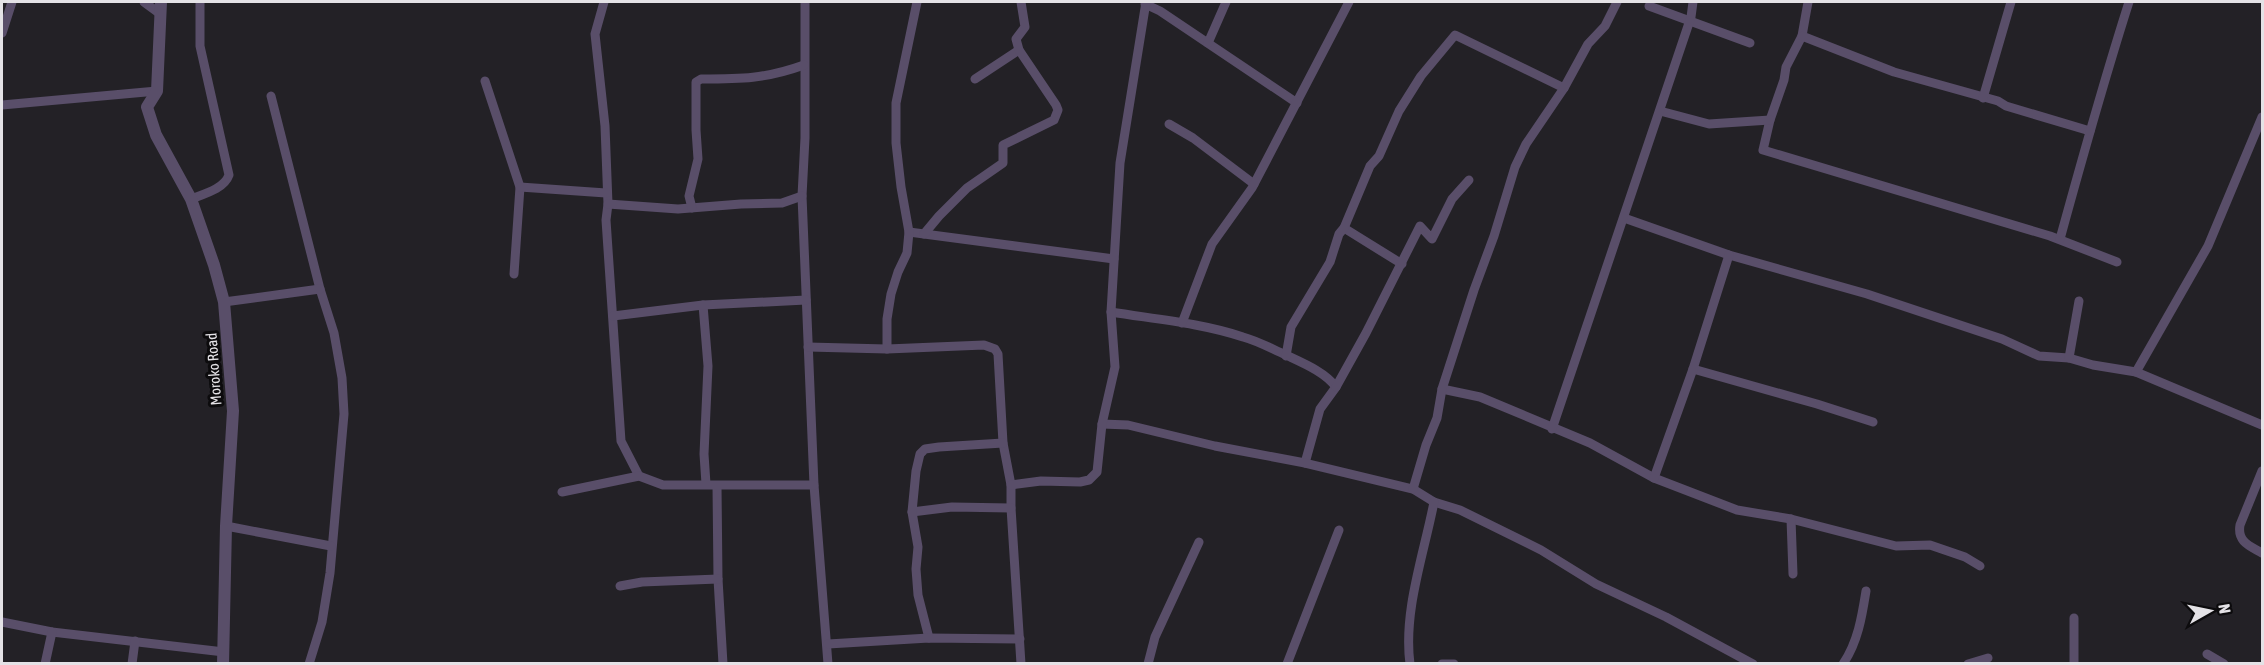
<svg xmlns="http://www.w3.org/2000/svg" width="2264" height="665" font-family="'Asap Condensed',sans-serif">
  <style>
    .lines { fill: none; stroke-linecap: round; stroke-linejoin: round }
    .minor { stroke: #594e69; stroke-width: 9 }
    .tertiary { stroke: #594e69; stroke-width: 12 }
    .labels { text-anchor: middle; stroke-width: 6; stroke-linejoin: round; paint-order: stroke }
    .street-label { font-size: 15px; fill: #e4e2e6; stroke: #0c0b0d }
  </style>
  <rect width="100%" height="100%" fill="#232126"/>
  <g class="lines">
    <g class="minor">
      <polyline points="144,2 159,13"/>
      <polyline points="604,2 595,34 605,126 608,204 606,220 621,441 639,476"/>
      <polyline points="805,2 805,138 802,196 814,485 828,664"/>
      <polyline points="1808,2 1802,36 1786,67 1784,80 1770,120 1763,150 2050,236 2117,262"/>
      <polyline points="1145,4 1160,11 1297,103"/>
      <polyline points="1649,6 1750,43"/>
      <polyline points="2,33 12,2"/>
      <polyline points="1802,36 1894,72 1998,101 2006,106 2090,131"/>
      <polyline points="1208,43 1226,2"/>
      <polyline points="975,79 1019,50"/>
      <polyline points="485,81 520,187 514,274"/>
      <polyline points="271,96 320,289 334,333 342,378 344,414 330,573 322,622 309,664"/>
      <polyline points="1983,98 2011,2"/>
      <polyline points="2,105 157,91"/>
      <polyline points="1660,111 1709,124 1770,120"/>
      <polyline points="1169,124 1193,138 1254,184"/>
      <polyline points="520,187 606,193"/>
      <path d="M 191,199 C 204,194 224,189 229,175 L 200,46 L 200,2"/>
      <polyline points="608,204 678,209 741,204 782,203 802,196"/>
      <path d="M 692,208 L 689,196 L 698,159 L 696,130 L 696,82 L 701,79 C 741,79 765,79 804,65"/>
      <polyline points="1624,218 1729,255 1867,294 2002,339 2039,356 2069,358 2093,365 2136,372 2262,425"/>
      <polyline points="1344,228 1402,264"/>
      <polyline points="909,232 1114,259"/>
      <polyline points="924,234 939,216 967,188 1003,163 1003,145 1054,120 1058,110 1056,105 1019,50 1016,39 1025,27 1021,2"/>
      <path d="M 2060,239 C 2082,159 2104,80 2129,2"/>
      <polyline points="224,302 320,289"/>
      <polyline points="703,305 708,366 704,454 706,484"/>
      <path d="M 1111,312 C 1154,319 1201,323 1243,337 C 1258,341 1272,349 1286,355 C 1303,363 1325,372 1336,387 L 1320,409 L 1305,463"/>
      <polyline points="613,316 703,305 806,300"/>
      <polyline points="1182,323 1212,244 1252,188 1349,2"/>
      <polyline points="808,347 887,349 984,345 995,349 998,354 1003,443 1011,485 1011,508 1021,664"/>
      <polyline points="887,349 887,319 891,294 898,272 907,253 909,232 901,187 896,143 896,103 917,2"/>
      <polyline points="1286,356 1291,327 1330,262 1339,234 1344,228 1370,166 1379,156 1399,111 1421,76 1455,35 1564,88"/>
      <polyline points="2069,358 2079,301"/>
      <polyline points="1693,369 1817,404 1873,422"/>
      <polyline points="2136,372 2208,246 2262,117"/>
      <polyline points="1336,387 1366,333 1420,226 1432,239 1452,199 1469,180"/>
      <polyline points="1442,389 1480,397 1590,443 1654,478 1737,510 1791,519 1896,546 1930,545 1965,557 1980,566"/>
      <polyline points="1102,424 1128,425 1215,446 1305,463 1413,489 1434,502 1460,510 1541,550 1596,584 1666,617 1753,664"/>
      <polyline points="1552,429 1691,17 1693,2"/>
      <path d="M 2262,471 L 2240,525 C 2237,542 2250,546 2262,553"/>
      <polyline points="1654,478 1693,369 1729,255"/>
      <polyline points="1011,485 1041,481 1080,482 1089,480 1097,472 1102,424 1115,367 1111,312 1120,163 1146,2"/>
      <polyline points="717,486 718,579 723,664"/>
      <polyline points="1413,489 1426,445 1437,418 1442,389 1474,290 1494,236 1515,167 1526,144 1564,88 1588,44 1605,26 1617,2"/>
      <polyline points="562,492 639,476 663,485 814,485"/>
      <polyline points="912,512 952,507 1011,508"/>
      <polyline points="1791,519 1793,574"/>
      <polyline points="226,526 331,546"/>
      <polyline points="620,586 642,582 718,579"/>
      <polyline points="2074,618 2074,664"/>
      <polyline points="2,622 52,632 224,652"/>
      <polyline points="929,638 918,595 916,569 918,547 912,512 916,471 920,454 925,449 939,447 1003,443"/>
      <polyline points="828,644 929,638 1020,639"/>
      <polyline points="2207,654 2224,664"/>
      <polyline points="45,664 52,632"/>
      <polyline points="132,664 135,641"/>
      <polyline points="1148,664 1155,637 1199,542"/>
      <polyline points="1287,664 1339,530"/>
      <path d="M 1410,664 C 1403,611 1424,554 1434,502"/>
      <polyline points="1442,664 1454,664"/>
      <path d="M 1843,664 C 1858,642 1862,616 1866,591"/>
      <polyline points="1968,664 1988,658"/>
    </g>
    <polyline class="tertiary" points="161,2 157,91 147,107 156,135 191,199 214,265 224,302 233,411 226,526 223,664"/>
  </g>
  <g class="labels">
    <g class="street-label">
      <text transform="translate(214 369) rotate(-94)" y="5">Moroko Road</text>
    </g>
  </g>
  <rect width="2264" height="665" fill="none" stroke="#e4e2e6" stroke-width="6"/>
  <g transform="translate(2210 611) rotate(81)" stroke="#0c0b0d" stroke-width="4.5" paint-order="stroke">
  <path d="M0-4.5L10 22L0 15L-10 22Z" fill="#e4e2e6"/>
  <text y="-9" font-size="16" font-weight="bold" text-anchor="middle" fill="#e4e2e6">N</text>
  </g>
</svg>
